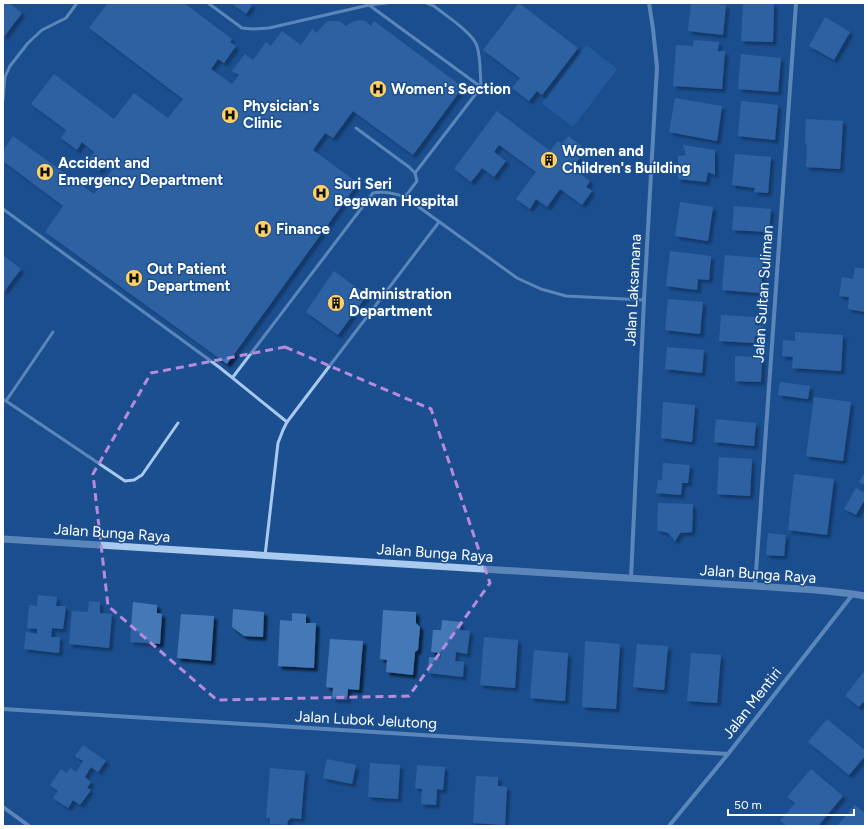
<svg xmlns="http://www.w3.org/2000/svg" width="868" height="829" font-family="Figtree,sans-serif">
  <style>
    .green { fill: #2e69ad }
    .building { fill: #4478b7; filter: url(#shadow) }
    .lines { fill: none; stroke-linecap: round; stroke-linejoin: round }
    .service { stroke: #a9c9ee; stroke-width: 3 }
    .minor { stroke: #a9c9ee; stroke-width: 4 }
    .tertiary { stroke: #a9c9ee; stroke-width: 7 }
    .marked { fill: none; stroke: #b68bdc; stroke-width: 3; stroke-dasharray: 8 5; stroke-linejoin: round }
    .labels { text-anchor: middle; stroke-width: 3; stroke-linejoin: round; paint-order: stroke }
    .poi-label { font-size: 15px; font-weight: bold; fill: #fff; stroke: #1b4f8f; text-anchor: start }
    .street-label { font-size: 15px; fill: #fff; stroke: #1b4f8f }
  </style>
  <defs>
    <filter id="shadow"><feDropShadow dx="3.5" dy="3.5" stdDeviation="1" flood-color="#0009"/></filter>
  </defs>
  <rect width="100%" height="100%" fill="#1b4f8f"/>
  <polygon class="green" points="586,45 617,69 573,127 542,103"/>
  <g class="building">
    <polygon points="3,3 9,3 22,13 3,38"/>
    <polygon points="108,3 184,3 232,39 230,42 236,46 224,63 218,59 211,69 232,84 239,75 232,71 245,54 253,60 266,42 271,46 282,31 301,45 312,29 317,33 324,24 329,21 336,21 341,22 346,26 352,22 359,20 365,21 371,26 374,21 463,87 413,155 353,111 333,138 325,133 313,150 358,183 227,364 45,232 63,206 3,161 3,151 13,136 94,194 115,166 107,160 99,171 87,162 94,152 82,142 77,150 61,138 66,130 31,104 54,74 114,119 134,93 168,118 183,99 89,28"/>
    <polygon points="231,3 249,3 252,5 246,14"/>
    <polygon points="519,3 578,48 542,95 537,91 529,101 512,88 520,78 483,50"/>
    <polygon points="691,3 711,3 726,5 723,35 688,31"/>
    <polygon points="743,3 774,3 773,42 741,41"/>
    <polygon points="825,17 850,32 834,60 809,46"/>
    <polygon points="694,40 719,42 718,51 725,51 722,89 673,86 676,45 693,46"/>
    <polygon points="741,54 781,58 778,92 738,89"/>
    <polygon points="675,98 722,106 717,141 669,132"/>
    <polygon points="741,101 778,105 775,140 738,136"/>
    <polygon points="497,111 550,151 558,141 562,144 568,136 582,146 575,155 580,158 572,168 590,181 586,187 592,191 582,205 560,189 547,207 536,199 530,209 516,199 536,172 499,145 494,152 506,161 494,177 482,168 471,182 454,169"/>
    <polygon points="806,119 843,121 840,169 806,167 807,144 805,144"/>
    <polygon points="683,145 715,150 715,175 708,172 706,182 678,179 678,156 686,155"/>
    <polygon points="735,154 771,157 768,193 754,192 755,188 732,185"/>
    <polygon points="680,202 713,207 708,241 675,236"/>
    <polygon points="734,206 771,209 769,232 732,230"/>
    <polygon points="670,251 711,256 709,280 698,279 697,290 666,286"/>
    <polygon points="3,255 21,269 3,293"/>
    <polygon points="725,255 763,258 761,293 722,290"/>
    <polygon points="855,267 865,269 865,312 848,309 849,297 839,296 842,277 853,279"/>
    <polygon points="334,271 367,295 338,335 306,312"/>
    <polygon points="668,299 703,302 700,334 665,330"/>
    <polygon points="721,315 756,317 755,325 763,326 763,337 755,336 754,343 719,341"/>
    <polygon points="795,332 843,335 841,371 792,368 793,357 782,356 783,340 795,341"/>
    <polygon points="667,347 704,350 702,373 665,369"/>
    <polygon points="735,356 762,357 761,382 735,381"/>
    <polygon points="780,382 810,386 808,399 778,395"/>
    <polygon points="814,397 851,402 843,461 806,456"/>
    <polygon points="663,402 695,405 692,442 661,438"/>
    <polygon points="716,419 756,423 754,446 714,442"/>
    <polygon points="719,457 752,459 750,496 717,494"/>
    <polygon points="663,463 690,465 688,483 682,483 681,495 656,493 658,480 662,480"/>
    <polygon points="865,472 865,485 859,482"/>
    <polygon points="794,474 834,479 827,535 788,530"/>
    <polygon points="856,488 865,493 865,499 856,515 844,509"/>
    <polygon points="658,503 693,504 692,532 680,533 675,541 668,533 657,530"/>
    <polygon points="768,533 786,535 784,556 766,555"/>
    <polygon points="38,595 57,597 56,606 66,606 63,629 52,628 51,637 60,637 59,653 24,649 26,632 37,634 37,629 27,628 29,605 37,606"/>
    <polygon points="89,601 100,602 100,613 112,614 109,648 69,644 72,611 88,612"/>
    <polygon points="133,602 157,605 157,613 162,614 160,644 130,642"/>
    <polygon points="233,609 264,612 263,637 244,636 232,627"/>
    <polygon points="383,610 416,612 416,623 420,627 418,650 415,652 413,675 386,672 387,660 380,659"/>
    <polygon points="292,613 306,614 306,623 316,623 314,668 278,666 280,620 292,621"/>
    <polygon points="181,614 214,616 211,661 177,658"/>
    <polygon points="442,620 461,622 460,630 470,631 467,654 456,652 455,661 464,662 463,677 428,673 429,657 441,658 441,653 431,652 433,630 441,630"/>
    <polygon points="484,637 518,640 515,688 480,685"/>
    <polygon points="330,639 363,641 359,690 348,689 347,700 332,699 333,688 326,687"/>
    <polygon points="585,641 620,644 616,709 582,707"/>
    <polygon points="637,644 668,646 664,690 633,687"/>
    <polygon points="534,650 568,653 565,701 530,698"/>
    <polygon points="691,653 721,655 717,703 687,701"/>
    <polygon points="865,670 865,704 863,702 859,707 845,696"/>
    <polygon points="827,719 865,750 865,756 849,775 808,742"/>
    <polygon points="83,745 106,761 98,772 91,767 85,777 91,782 87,788 91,790 80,805 73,800 68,808 53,798 58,791 50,785 61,769 67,773 70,768 76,772 83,761 75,756"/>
    <polygon points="327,759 356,765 352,784 323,778"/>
    <polygon points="370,763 400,765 398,799 368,797"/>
    <polygon points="417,765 445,767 443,790 437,789 436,805 421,804 422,789 415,788"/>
    <polygon points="270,768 305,771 301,819 290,818 290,820 288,820 287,825 270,824 270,818 266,818"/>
    <polygon points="811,769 843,796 818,826 787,826 780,821 795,803 787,797"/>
    <polygon points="476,776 498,777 498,786 507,787 505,825 473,823"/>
    <polygon points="855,805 865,813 865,826 837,826"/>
  </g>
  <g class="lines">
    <g class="service">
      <polyline points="208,3 242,28 252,29 269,28 369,5 481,87"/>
      <polyline points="369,5 387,3"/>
      <polyline points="3,99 5,77 10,66 28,43 42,30 66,18 77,3"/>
      <polyline points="356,128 409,167 415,173 417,181 405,197"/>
      <path d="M 415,173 L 481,87 C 480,74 481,59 477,46 C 473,33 445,15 434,6 L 427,3"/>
      <polyline points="3,209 219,367 287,422 283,430 278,443 265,556"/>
      <path d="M 233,377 L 373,193 C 385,191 394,193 405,197 L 517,278 L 541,289 L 566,296 L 644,300"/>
      <polyline points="3,399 125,481 134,480 142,475 178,423"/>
      <polyline points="6,401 53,332"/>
      <polyline points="287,422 439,222"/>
    </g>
    <g class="minor">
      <polyline points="631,578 644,300 657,67 653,29 649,3"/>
      <polyline points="755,586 796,3"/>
      <polyline points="3,709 728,754"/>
      <polyline points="3,807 29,826"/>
      <polyline points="669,826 728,754 853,594"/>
    </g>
    <path class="tertiary" d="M 3,539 L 755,586 C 791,589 829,589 865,596"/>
  </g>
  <path d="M0 0H868V829H0ZM 285,347 L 431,409 L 490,583 L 409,696 L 217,700 L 108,606 L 93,474 L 151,373 Z" fill="#1b4f8f" fill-opacity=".55" fill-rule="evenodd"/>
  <path class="marked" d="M 285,347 L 431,409 L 490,583 L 409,696 L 217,700 L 108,606 L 93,474 L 151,373 Z"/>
  <defs>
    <symbol id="hospital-disc" viewBox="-11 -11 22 22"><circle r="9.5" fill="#ffd166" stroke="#1b4f8f"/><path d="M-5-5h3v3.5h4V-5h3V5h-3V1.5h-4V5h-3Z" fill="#111"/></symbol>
    <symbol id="building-disc" viewBox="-11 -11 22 22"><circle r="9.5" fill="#ffd166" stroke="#1b4f8f"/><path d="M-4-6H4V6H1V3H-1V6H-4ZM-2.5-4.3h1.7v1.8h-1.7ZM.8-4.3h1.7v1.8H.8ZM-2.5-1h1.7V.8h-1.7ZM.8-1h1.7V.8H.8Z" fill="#111"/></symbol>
  </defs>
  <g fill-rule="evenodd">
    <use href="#hospital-disc" x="368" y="79" width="20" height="20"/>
    <use href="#hospital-disc" x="220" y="105" width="20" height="20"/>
    <use href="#building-disc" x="539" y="150" width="20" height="20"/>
    <use href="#hospital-disc" x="35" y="162" width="20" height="20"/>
    <use href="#hospital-disc" x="311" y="183" width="20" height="20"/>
    <use href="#hospital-disc" x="253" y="219" width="20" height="20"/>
    <use href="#hospital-disc" x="124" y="268" width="20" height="20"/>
    <use href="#building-disc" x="326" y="293" width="20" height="20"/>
  </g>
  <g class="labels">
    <g class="poi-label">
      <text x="391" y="94">Women's Section</text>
      <text x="243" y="111">Physician's<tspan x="243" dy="17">Clinic</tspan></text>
      <text x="562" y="156">Women and<tspan x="562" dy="17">Children's Building</tspan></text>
      <text x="58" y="168">Accident and<tspan x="58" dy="17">Emergency Department</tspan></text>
      <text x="334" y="189">Suri Seri<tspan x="334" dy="17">Begawan Hospital</tspan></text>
      <text x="276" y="234">Finance</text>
      <text x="147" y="274">Out Patient<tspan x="147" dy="17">Department</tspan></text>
      <text x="349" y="299">Administration<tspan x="349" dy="17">Department</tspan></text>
    </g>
    <g class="street-label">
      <text transform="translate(633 290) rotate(-87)" y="5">Jalan Laksamana</text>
      <text transform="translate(763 294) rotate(-86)" y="5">Jalan Sultan Suliman</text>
      <text transform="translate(112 533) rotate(4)" y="5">Jalan Bunga Raya</text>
      <text transform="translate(435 553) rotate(4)" y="5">Jalan Bunga Raya</text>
      <text transform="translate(758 574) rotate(4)" y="5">Jalan Bunga Raya</text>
      <text transform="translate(752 703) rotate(-52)" y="5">Jalan Mentiri</text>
      <text transform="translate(366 720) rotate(3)" y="5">Jalan Lubok Jelutong</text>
    </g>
  </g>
  <rect width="868" height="829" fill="none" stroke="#ffffff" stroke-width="8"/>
  <path d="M728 809v6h126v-6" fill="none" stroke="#ffffff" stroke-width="2"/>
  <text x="734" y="809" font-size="12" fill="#ffffff" stroke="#1b4f8f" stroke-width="3" paint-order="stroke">50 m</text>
</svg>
